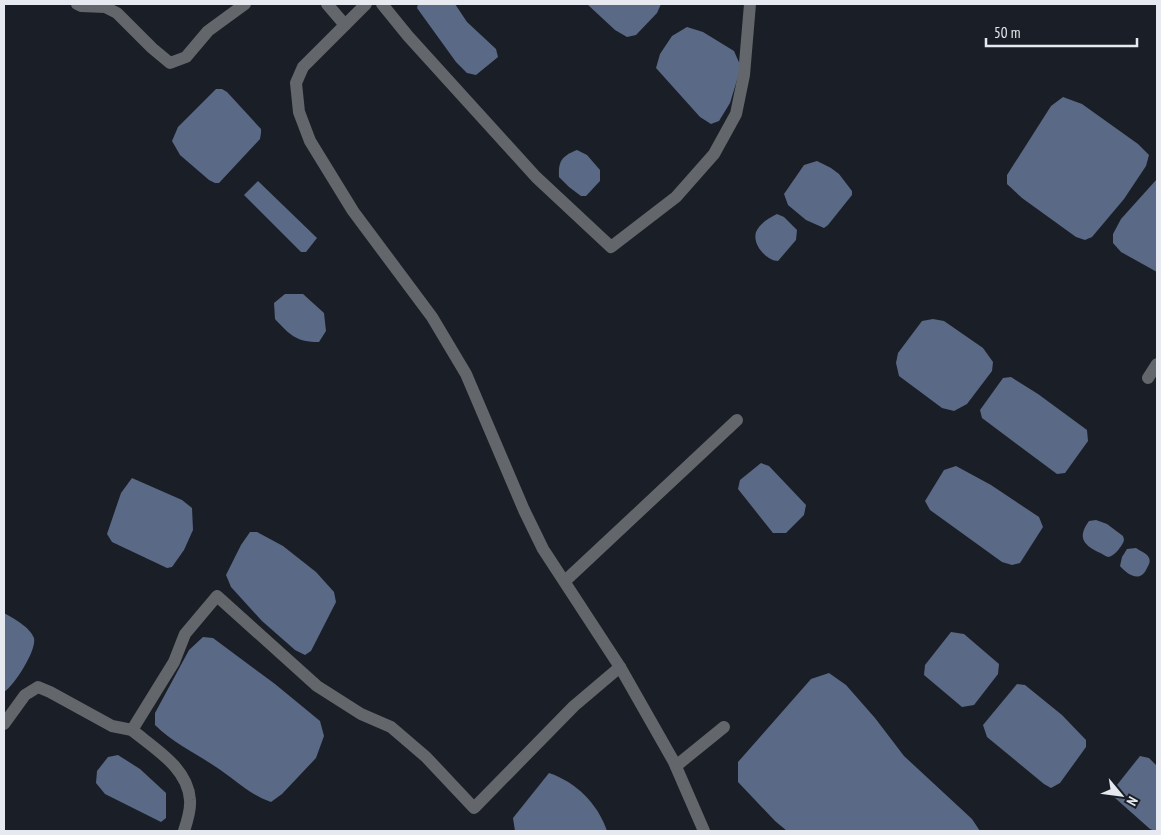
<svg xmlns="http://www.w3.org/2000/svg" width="1161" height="835" font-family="'PT Sans Narrow',sans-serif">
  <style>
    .water { fill: #5a6985 }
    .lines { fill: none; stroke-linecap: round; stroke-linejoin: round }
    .minor { stroke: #63666a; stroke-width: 12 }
  </style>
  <rect width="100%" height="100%" fill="#1a1e26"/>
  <g class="water">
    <polygon points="418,4 455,4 467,22 496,49 498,57 476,75 467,73 456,62 417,8"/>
    <polygon points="587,4 661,4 657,13 636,35 627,37 615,30"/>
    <polygon points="687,27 703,32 734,51 741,67 730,103 719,121 711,124 700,117 656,68 660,54 672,36"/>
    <polygon points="216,89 222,89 227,92 261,129 261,133 260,139 219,183 215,183 209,180 180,155 172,141 178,127"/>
    <polygon points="1063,97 1082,104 1138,144 1149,155 1146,166 1124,199 1092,237 1085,240 1076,237 1022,198 1007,184 1007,175 1051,106"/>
    <path d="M 577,150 L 587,155 L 600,170 L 600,181 L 586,196 L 581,196 L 569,187 L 559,177 C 558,161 562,156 577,150 Z"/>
    <polygon points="817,161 831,168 839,174 852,191 852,195 828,225 824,228 806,220 788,205 784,194 804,165"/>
    <polygon points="1157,179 1157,272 1121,252 1113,243 1113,234 1121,219"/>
    <polygon points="258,181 317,238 306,252 301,252 244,195"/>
    <path d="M 777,214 L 784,217 L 797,230 L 796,240 L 778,261 C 767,261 752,245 756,232 C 760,223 769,218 777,214 Z"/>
    <path d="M 285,294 L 303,294 L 324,313 L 326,331 L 319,342 C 296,342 290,335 275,319 L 274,303 Z"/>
    <polygon points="933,319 944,321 983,348 993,362 992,371 967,404 954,411 942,408 899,376 896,363 898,353 922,321"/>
    <polygon points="1011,377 1038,394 1087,430 1088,441 1065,473 1057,474 982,418 980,410 1003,378"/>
    <polygon points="761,463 769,466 806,505 804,515 786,533 773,533 738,489 740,480"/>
    <polygon points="956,466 991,485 1039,517 1043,527 1020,563 1012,565 1002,562 930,510 925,501 944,470"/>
    <polygon points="132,478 182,500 192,508 193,530 184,550 172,567 167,568 112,542 107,534 121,493"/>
    <path d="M 1096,520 L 1107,524 L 1123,536 C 1123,537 1124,538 1124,540 C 1123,545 1114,557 1108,557 C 1105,556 1101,553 1098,552 C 1082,544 1078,536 1089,521 Z"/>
    <polygon points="250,532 257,532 283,546 316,572 334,592 336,602 311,651 305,655 295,650 262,621 231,587 226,575 241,545"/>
    <path d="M 1136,548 C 1140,551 1147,553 1149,558 C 1151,562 1148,566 1146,570 C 1139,583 1127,574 1120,566 L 1122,557 L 1127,549 Z"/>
    <path d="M 4,613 C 13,618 30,627 34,638 C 37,650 14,686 4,692 Z"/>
    <polygon points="951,632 964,634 999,664 998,674 974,705 962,707 924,675 925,665"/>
    <path d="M 203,637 L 213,638 L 275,684 L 320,721 L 324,736 L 316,758 L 282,794 L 271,802 C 250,795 233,778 216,767 C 195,753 172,742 155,725 L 155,713 L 189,650 Z"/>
    <polygon points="829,673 846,685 875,718 904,756 972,819 980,831 787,831 775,821 738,782 738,762 811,679"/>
    <polygon points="1017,684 1025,685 1062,715 1086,740 1086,747 1060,783 1051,788 1044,784 987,737 983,725"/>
    <polygon points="118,755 140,769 166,793 166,818 161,822 105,794 96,783 97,771 108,757"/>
    <polygon points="1140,756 1149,758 1157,766 1157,830 1155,831 1150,829 1114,797 1113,790"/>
    <path d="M 549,773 C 576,782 598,804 607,831 L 515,831 L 513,818 Z"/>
  </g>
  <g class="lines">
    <g class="minor">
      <polyline points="77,4 81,6 105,7 117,13 152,48 170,63 186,57 208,31 245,4"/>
      <polyline points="327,4 345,25"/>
      <polyline points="366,4 303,67 296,83 299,112 310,141 353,211 432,317 466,374 524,510 543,549 620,667 674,762 704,831"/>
      <polyline points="382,4 408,36 536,177 611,247 676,197 714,154 736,114 744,75 750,4"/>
      <polyline points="1148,378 1157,364"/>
      <polyline points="565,581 737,420"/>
      <polyline points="4,724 25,695 38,687 50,692 112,726 132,730 174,662 185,634 217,596 317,686 361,714 391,727 426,757 474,808 574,706 620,667"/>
      <path d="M 132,730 C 155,749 188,768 190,800 C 191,810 187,822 184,831"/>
      <polyline points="676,766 724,727"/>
    </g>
  </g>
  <rect width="1161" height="835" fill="none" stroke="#e6eaf0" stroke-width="10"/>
  <g transform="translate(1121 795) rotate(119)" stroke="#1a1e26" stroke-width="4" paint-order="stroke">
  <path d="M0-4L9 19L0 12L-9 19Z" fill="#e6eaf0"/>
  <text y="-8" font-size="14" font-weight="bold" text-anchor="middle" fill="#e6eaf0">N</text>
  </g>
  <path d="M986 38v8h151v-8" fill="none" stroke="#e6eaf0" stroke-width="2.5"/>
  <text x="994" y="38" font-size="15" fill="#e6eaf0" stroke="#1a1e26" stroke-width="4" paint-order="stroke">50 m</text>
</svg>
